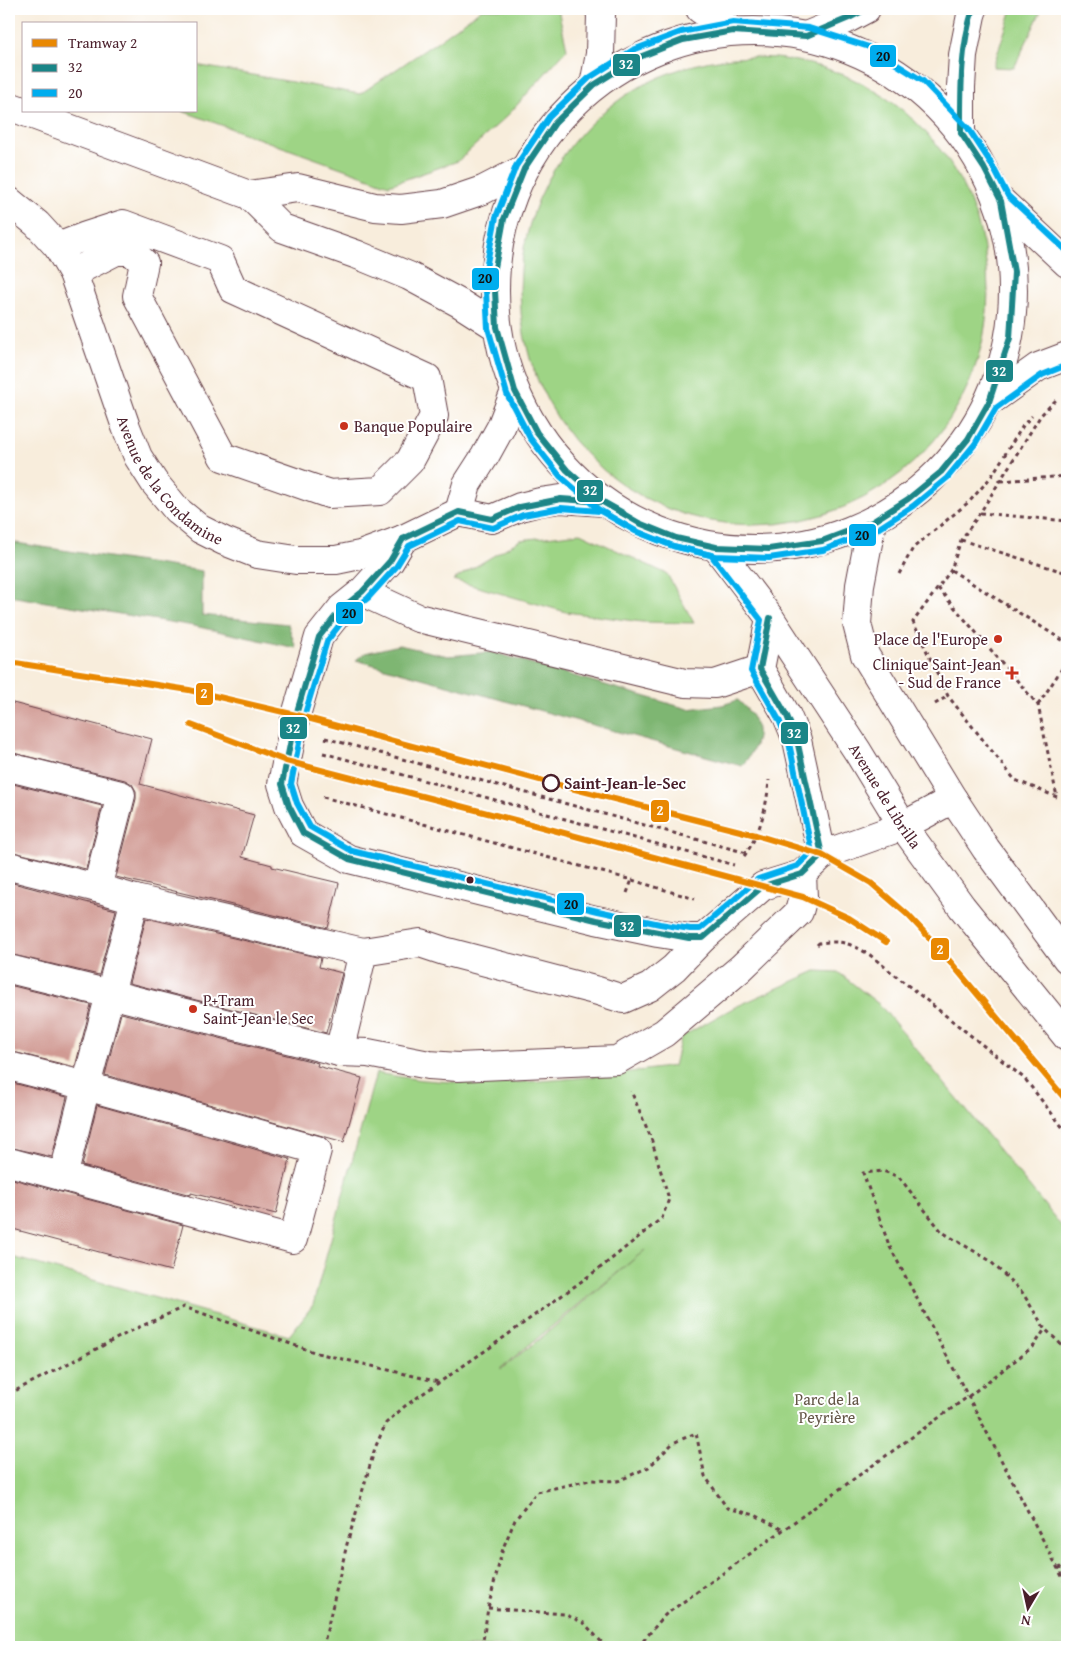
<svg xmlns="http://www.w3.org/2000/svg" width="1076" height="1656" font-family="'Gentium Book Plus',serif">
  <style>
    .green { fill: #9ed485; stroke: #747a58; fill-rule: evenodd }
    .forest { fill: #7eb672; stroke: #646a4e }
    .building { fill: #d09a93 }
    .lines { fill: none; stroke-linecap: round; stroke-linejoin: round }
    .minor-casing { stroke: #643e46; stroke-width: 30 }
    .major-casing { stroke: #643e46; stroke-width: 30 }
    .path { stroke: #643e46; stroke-width: 3; stroke-dasharray: 4 4; stroke-linecap: butt }
    .minor { stroke: #fff; stroke-width: 28 }
    .major { stroke: #fff; stroke-width: 28 }
    .bus-1-casing { stroke: #fff; stroke-width: 10 }
    .bus-2-casing { stroke: #fff; stroke-width: 10 }
    .bus-1 { stroke: #1a8587; stroke-width: 6 }
    .bus-2 { stroke: #00adee; stroke-width: 6 }
    .tram-1-casing { stroke: #fff; stroke-width: 10 }
    .tram-1 { stroke: #e98802; stroke-width: 6 }
    .poi-dot { fill: #c8321e; stroke: #fff; stroke-width: 2 }
    .stop-dot { fill: #fff; stroke: #4a1f2b; stroke-width: 2.5 }
    .bus-dot { fill: #4a1f2b; stroke: #fff; stroke-width: 2 }
    .labels { text-anchor: middle; stroke-width: 4; stroke-linejoin: round; paint-order: stroke }
    .poi-label { font-size: 16px; fill: #4a1f2b; stroke: #fff; text-anchor: start }
    .street-label { font-size: 16px; fill: #4a1f2b; stroke: #fff }
    .stop-label { font-size: 16px; font-weight: bold; fill: #4a1f2b; stroke: #fff; text-anchor: start }
    .park-label { font-size: 16px; fill: #635546; stroke: #fff }
    .line-badge { stroke: #fff; stroke-width: 2 }
    .badge-label { font-size: 14px; text-anchor: middle; font-weight: bold; fill: #fff }
    .pale-badge-label { font-size: 14px; text-anchor: middle; font-weight: bold; fill: #111 }
  </style>
  <rect width="100%" height="100%" fill="#fff"/>
  <filter id="ink" filterUnits="userSpaceOnUse"><feTurbulence type="fractalNoise" baseFrequency=".02" numOctaves="2"/><feDisplacementMap in="SourceGraphic" scale="10" xChannelSelector="R" yChannelSelector="G"/><feConvolveMatrix kernelMatrix="1 2 1 2 8 2 1 2 1" color-interpolation-filters="sRGB"/></filter>
  <filter id="wash" filterUnits="userSpaceOnUse"><feTurbulence type="fractalNoise" baseFrequency=".0096" numOctaves="4" result="noise"/><feDisplacementMap in="SourceGraphic" scale="20" xChannelSelector="R" yChannelSelector="G"/><feGaussianBlur stdDeviation="1.12" result="paint"/><feColorMatrix in="noise" values="0 0 0 0 0 0 0 0 0 0 0 0 0 0 0 0 0 1.4 0 .05"/><feComposite in="paint" operator="in"/></filter>
  <g filter="url(#wash)">
    <rect width="100%" height="100%" fill="#f8eddc"/>
    <g class="green">
      <polygon points="482,9 558,9 567,49 509,114 458,161 389,185 182,111 196,111 196,65 360,94 438,41"/>
      <polygon points="1012,9 1042,9 1014,68 993,67"/>
      <circle cx="754" cy="291" r="234"/>
      <polygon points="580,533 667,574 694,623 642,622 566,612 453,580 520,540"/>
      <path d="M 816,971 L 838,972 L 880,1005 L 1060,1224 L 1067,1236 L 1067,1647 L 9,1647 L 9,1256 L 289,1336 L 313,1305 L 376,1073 C 396,1076 417,1080 437,1081 C 514,1087 598,1077 674,1066 L 681,1037 L 733,1008 ZM 645,1250 L 542,1337 L 501,1369 L 501,1368 Z"/>
    </g>
    <g class="forest">
      <polygon points="9,542 202,571 202,615 288,624 296,648 194,626 9,596"/>
      <path d="M 399,645 L 448,656 L 492,652 L 688,709 L 722,705 L 738,700 C 763,723 763,740 742,766 L 356,660 L 365,653 Z"/>
    </g>
    <g id="blocks">
      <g class="building">
        <polygon points="9,702 152,739 140,784 254,815 242,857 272,865 272,867 339,883 328,928 116,877 136,799 136,791 132,784 125,780 9,752"/>
        <polygon points="9,783 102,806 86,869 9,851"/>
        <polygon points="9,882 116,910 99,975 9,954"/>
        <polygon points="146,918 321,958 319,967 342,973 326,1033 129,983"/>
        <polygon points="9,985 91,1005 75,1067 9,1051"/>
        <polygon points="121,1013 318,1063 317,1066 362,1078 344,1142 105,1075"/>
        <polygon points="9,1082 67,1097 52,1157 9,1147"/>
        <polygon points="97,1105 290,1159 276,1214 191,1193 191,1195 82,1166"/>
        <polygon points="9,1178 183,1225 171,1271 9,1228"/>
      </g>
    </g>
  </g>
  <g filter="url(#ink)">
    <use href="#blocks" fill-opacity="0" stroke="#643e46" stroke-width="1"/>
    <g class="lines">
      <defs>
        <g id="minor">
          <polyline points="700,9 733,31"/>
          <polyline points="594,85 600,54 601,14 599,9"/>
          <path id="s1" d="M 9,201 L 37,224 L 58,247 L 73,273 L 126,427 L 138,457 L 154,482 L 177,510 L 200,529 L 224,541 L 257,554 L 296,560 L 336,560 L 360,555 L 403,539 L 459,512 L 492,519 L 520,507 L 540,502 L 561,499 L 603,502"/>
          <polyline points="1001,201 1067,263"/>
          <polyline points="58,247 86,236 123,224 220,260 233,289 427,378 434,416 410,461 380,491 329,494 223,457 137,296 144,263 131,251 116,251 73,273"/>
          <polyline points="989,402 1038,367 1067,356"/>
          <polyline points="459,512 467,484 485,456 501,427 515,391"/>
          <polyline points="403,539 390,561 362,592 342,608 319,637 296,715 282,784 289,806 303,833 349,859 596,920 658,933 689,938 703,938 763,886 802,874 822,855 903,826"/>
          <polyline points="362,592 418,618 685,683 715,684 760,669"/>
          <polyline points="770,618 760,669 787,716 797,740 822,855"/>
          <polyline points="9,767 121,795 97,888 135,899"/>
          <polyline points="9,866 97,888"/>
          <polyline points="363,952 339,1052 110,994 135,899 363,952 420,943 444,951 598,991 623,999 650,987 674,968 703,938"/>
          <polyline points="9,969 110,994 86,1086 317,1150 293,1239 9,1162"/>
          <polyline points="339,1052 368,1053 429,1065 458,1067 617,1060 664,1033 741,968 799,912 803,897 802,874"/>
          <polyline points="9,1066 86,1086 63,1177"/>
        </g>
        <g id="major">
          <circle cx="754" cy="290" r="259"/>
          <polyline points="806,36 849,18 866,9"/>
          <polyline points="9,106 249,195 282,228 358,255 409,276 461,304 497,327"/>
          <polyline points="961,133 961,87 963,55 971,15 973,9"/>
          <polyline points="249,195 298,188 375,207 401,209 442,204 483,190 524,169"/>
          <polyline points="872,522 860,585 857,624 865,655 953,799 986,849 1067,959"/>
          <path id="s2" d="M 716,547 L 770,618 L 858,752 L 903,826 L 962,907 L 1067,1037"/>
          <polyline points="903,826 953,799"/>
        </g>
      </defs>
      <use href="#minor" class="minor-casing"/>
      <use href="#major" class="major-casing"/>
      <g class="path">
        <polyline points="1001,481 1067,476"/>
        <polyline points="980,513 1067,521"/>
        <polyline points="961,540 1067,573"/>
        <polyline points="951,570 1067,643"/>
        <polyline points="899,574 913,548 970,501 991,477 1024,424 1032,416"/>
        <polyline points="938,588 1038,705 1057,797"/>
        <polyline points="935,704 948,696"/>
        <polyline points="1038,705 1067,661"/>
        <polyline points="325,738 747,853"/>
        <polyline points="323,753 734,865"/>
        <polyline points="323,797 632,880 695,899"/>
        <polyline points="1057,797 1015,780 948,696 913,622 951,570 961,540 980,513 1041,415 1058,398"/>
        <path d="M 744,856 C 760,835 767,806 769,780"/>
        <polyline points="627,893 632,880"/>
        <path d="M 817,945 L 819,943 C 842,940 850,943 870,955 L 1025,1079 L 1067,1133"/>
        <polyline points="1067,1350 1045,1329 1022,1292 989,1260 942,1232 899,1177 883,1171 863,1173 889,1245 1067,1586"/>
        <polyline points="9,1394 135,1329 184,1307 317,1353 439,1382"/>
        <polyline points="1058,1569 1067,1563"/>
        <polyline points="488,1608 564,1614 584,1623 606,1647"/>
        <polyline points="323,1647 347,1544 375,1448 386,1423 405,1406 492,1346 604,1265 662,1218 669,1199 651,1138 631,1091"/>
        <polyline points="482,1647 488,1608 503,1548 515,1520 537,1492 590,1480 618,1481 649,1467 673,1443 696,1433 705,1476 727,1508 755,1515 783,1530"/>
        <polyline points="638,1647 665,1615 969,1396 1034,1346 1045,1329"/>
      </g>
      <use href="#minor" class="minor"/>
      <use href="#major" class="major"/>
      <defs>
        <g id="bus-1">
          <polyline points="866,9 849,18 806,36 733,31 683,40 637,58 594,85 555,123 524,169 504,219 494,273 497,327 515,391 537,433 567,470 603,502 639,523 676,538 716,547 769,549 822,541 872,522 908,499 941,472 968,439 989,402 1010,338 1014,272 1001,201 984,168 961,133"/>
          <path d="M 961,133 C 961,92 960,49 973,9"/>
          <polyline points="403,539 390,561 362,592 342,608 319,637 296,715 282,784 289,806 303,833 349,859 596,920 689,938 703,938 763,886 802,874 822,855"/>
          <polyline points="403,539 459,512 492,519 520,507 561,499 603,502 623,513"/>
          <polyline points="770,618 760,669 787,716 797,740 822,855"/>
        </g>
        <g id="bus-2">
          <polyline points="1067,251 1008,196 991,163 968,128 923,81 869,47 809,28 733,22 681,32 633,50 589,78 549,117 516,166 496,217 485,273 488,328 507,394 530,438 560,476 598,509 635,531 673,546 715,556 769,558 823,550 876,530 913,506 947,478 975,444 996,408 1042,375 1067,365"/>
          <polygon points="561,508 600,511 636,531 673,546 711,555 761,620 751,671 779,720 789,743 812,852 797,866 758,879 700,929 690,929 660,924 598,911 352,851 310,827 297,803 291,784 304,717 327,641 348,614 368,598 396,567 409,546 460,521 493,528 523,515"/>
        </g>
      </defs>
      <use href="#bus-1" class="bus-1-casing"/>
      <use href="#bus-2" class="bus-2-casing"/>
      <use href="#bus-1" class="bus-1"/>
      <use href="#bus-2" class="bus-2"/>
      <defs>
        <g id="tram-1">
          <polyline points="9,662 189,690 296,715 551,783 756,835 822,855 871,883 908,915 937,946 1067,1101"/>
          <polyline points="191,725 286,761 538,826 803,897 849,918 886,942"/>
        </g>
      </defs>
      <use href="#tram-1" class="tram-1-casing"/>
      <use href="#tram-1" class="tram-1"/>
    </g>
  </g>
  <g class="poi-dot">
    <circle cx="344" cy="426" r="5"/>
    <circle cx="998" cy="639" r="5"/>
    <path d="M1009.5 665.5h5v5h5v5h-5v5h-5v-5h-5v-5h5z"/>
    <circle cx="193" cy="1009" r="5"/>
  </g>
  <circle class="stop-dot" cx="551" cy="783" r="8"/>
  <circle class="bus-dot" cx="470" cy="880" r="4.5"/>
  <g class="labels">
    <g class="poi-label">
      <text x="354" y="432">Banque Populaire</text>
      <text x="988" y="645" text-anchor="end">Place de l'Europe</text>
      <text x="1001" y="670" text-anchor="end">Clinique Saint-Jean<tspan x="1001" dy="18">- Sud de France</tspan></text>
      <text x="203" y="1006">P+Tram<tspan x="203" dy="18">Saint-Jean le Sec</tspan></text>
    </g>
    <g class="street-label">
      <text dy="6" stroke="none"><textPath href="#s1" startOffset="331">Avenue de la Condamine</textPath></text>
      <text dy="6" stroke="none"><textPath href="#s2" startOffset="301">Avenue de Librilla</textPath></text>
    </g>
    <g class="stop-label">
      <text x="564" y="789">Saint-Jean-le-Sec</text>
    </g>
    <g class="park-label">
      <text x="827" y="1405">Parc de la<tspan x="827" dy="18">Peyrière</tspan></text>
    </g>
  </g>
  <g class="line-badge">
    <rect x="869" y="44" width="28" height="24" rx="5" fill="#00adee"/>
    <rect x="612" y="53" width="29" height="24" rx="5" fill="#1a8587"/>
    <rect x="471" y="267" width="29" height="24" rx="5" fill="#00adee"/>
    <rect x="985" y="359" width="29" height="24" rx="5" fill="#1a8587"/>
    <rect x="576" y="479" width="28" height="24" rx="5" fill="#1a8587"/>
    <rect x="848" y="523" width="29" height="24" rx="5" fill="#00adee"/>
    <rect x="335" y="601" width="29" height="24" rx="5" fill="#00adee"/>
    <rect x="195" y="682" width="19" height="24" rx="5" fill="#e98802"/>
    <rect x="279" y="716" width="29" height="24" rx="5" fill="#1a8587"/>
    <rect x="780" y="721" width="29" height="24" rx="5" fill="#1a8587"/>
    <rect x="650" y="799" width="20" height="24" rx="5" fill="#e98802"/>
    <rect x="556" y="892" width="29" height="24" rx="5" fill="#00adee"/>
    <rect x="613" y="914" width="29" height="24" rx="5" fill="#1a8587"/>
    <rect x="930" y="937" width="20" height="24" rx="5" fill="#e98802"/>
  </g>
  <g class="badge-label">
    <text x="626" y="69">32</text>
    <text x="999" y="376">32</text>
    <text x="590" y="495">32</text>
    <text x="204" y="698">2</text>
    <text x="293" y="733">32</text>
    <text x="794" y="738">32</text>
    <text x="660" y="815">2</text>
    <text x="627" y="931">32</text>
    <text x="940" y="954">2</text>
  </g>
  <g class="pale-badge-label">
    <text x="883" y="61">20</text>
    <text x="485" y="283">20</text>
    <text x="862" y="540">20</text>
    <text x="349" y="618">20</text>
    <text x="571" y="909">20</text>
  </g>
  <rect width="1076" height="1656" fill="none" stroke="#fff" stroke-width="30"/>
  <rect x="22" y="22" width="175" height="90" fill="#ffffff" stroke="#b7a5aa"/>
  <rect x="32" y="39" width="25" height="8" fill="#e98802" stroke="#b7a5aa"/>
  <text x="68" y="48" font-size="15" fill="#4a1f2b">Tramway 2</text>
  <rect x="32" y="64" width="25" height="8" fill="#1a8587" stroke="#b7a5aa"/>
  <text x="68" y="72" font-size="15" fill="#4a1f2b">32</text>
  <rect x="32" y="89" width="25" height="8" fill="#00adee" stroke="#b7a5aa"/>
  <text x="68" y="98" font-size="15" fill="#4a1f2b">20</text>
  <g transform="translate(1028 1608) rotate(189)" stroke="#ffffff" stroke-width="4" paint-order="stroke">
  <path d="M0-4L9 19L0 12L-9 19Z" fill="#4a1f2b"/>
  <text y="-8" font-size="14" font-weight="bold" text-anchor="middle" fill="#4a1f2b">N</text>
  </g>
</svg>
